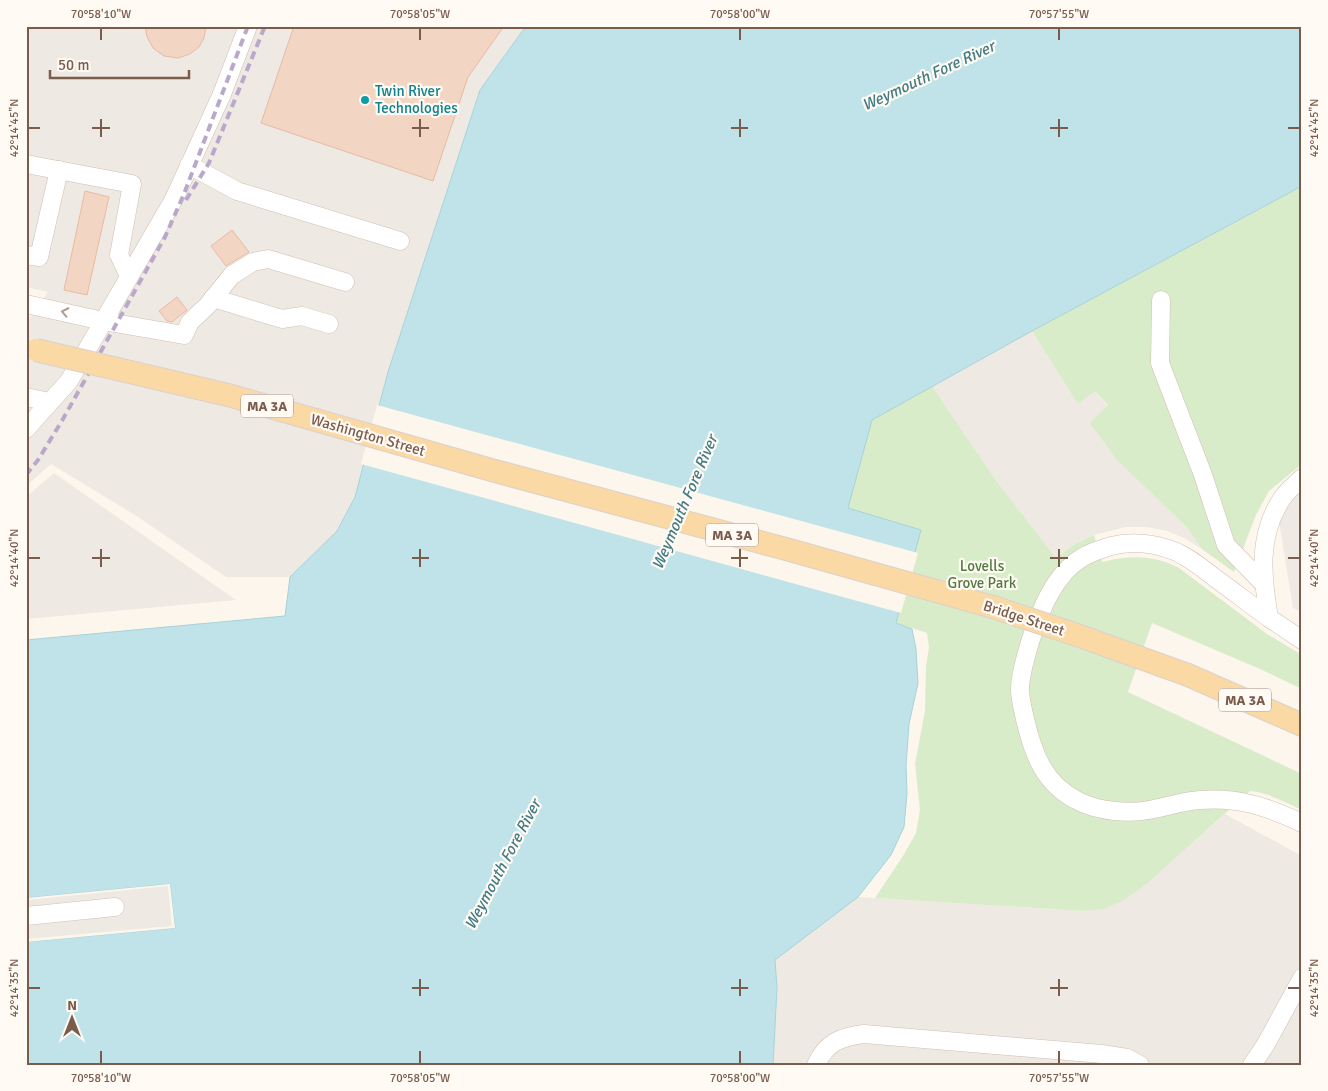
<svg xmlns="http://www.w3.org/2000/svg" width="1328" height="1091" font-family="Signika,sans-serif">
  <style>
    .industrial { fill: #efe9e4 }
    .green { fill: #d8ecc9 }
    .water { fill: #bfe3e8; stroke: #a5d3da }
    .pier { fill: #fdf6ec }
    .building { fill: #f3d5c3; stroke: #e6bba3 }
    .lines { fill: none; stroke-linecap: round; stroke-linejoin: round }
    .minor-casing { stroke: #d1beb0; stroke-width: 19 }
    .major-casing { stroke: #dad1cd; stroke-width: 24 }
    .minor { stroke: #fff; stroke-width: 18 }
    .major { stroke: #fbd9a5; stroke-width: 22 }
    .rail { stroke: #b9a8c9; stroke-width: 4; stroke-dasharray: 8 5; stroke-linecap: butt }
    .major-bridge-casing { stroke: #dad1cd; stroke-width: 24; stroke-linecap: butt }
    .major-bridge { stroke: #fbd9a5; stroke-width: 22 }
    .oneway { stroke: #af9d94 }
    .ticks { fill: none; stroke: #7a5c4d; stroke-width: 2 }
    .culture-dot { fill: #0f9aa8; stroke: #fffaf3; stroke-width: 2 }
    .labels { text-anchor: middle; stroke-width: 4.5; stroke-linejoin: round; paint-order: stroke }
    .shield { fill: #fffaf3; stroke: #a28b7f; stroke-width: 1 }
    .shield-label { font-size: 14px; font-weight: bold; fill: #7a5c4d }
    .culture-label { font-size: 15px; fill: #0d838f; stroke: #fffaf3; text-anchor: start }
    .street-label { font-size: 15px; fill: #7a5c4d; stroke: #fffaf3 }
    .park-label { font-size: 15px; fill: #537a41; stroke: #fffaf3 }
    .water-label { font-size: 16px; font-style: italic; fill: #437c86; stroke: #fffaf3 }
    .neatline { fill: none; stroke: #7a5c4d; stroke-width: 2 }
    .ticks-label { font-size: 12px; text-anchor: middle; fill: #7a5c4d }
  </style>
  <rect width="100%" height="100%" fill="#fdf6ec"/>
  <g class="industrial">
    <polygon points="26,26 526,26 480,90 388,372 355,497 337,531 290,577 226,577 135,515 51,464 26,486 26,323 48,292 26,287"/>
    <polygon points="1032,331 1078,403 1095,390 1234,572 1202,549 1184,538 1167,531 1147,527 1126,527 1094,535 1075,544 1056,558 995,479 932,386"/>
    <polygon points="54,473 236,600 26,619 26,497"/>
    <polygon points="1302,487 1302,612 1293,608 1278,515"/>
    <polygon points="1225,814 1302,856 1302,1065 773,1065 777,988 775,960 858,897 1084,911 1104,909 1148,883"/>
    <polygon points="170,884 175,928 26,942 26,898"/>
  </g>
  <g class="green">
    <polygon points="1302,186 1302,464 1269,491 1256,515 1234,572 1202,549 1187,527 1117,460 1090,423 1108,405 1095,391 1078,404 1032,331"/>
    <path d="M 932,386 L 995,479 L 1056,558 L 1075,544 L 1094,535 L 1102,562 C 1129,555 1154,555 1179,568 L 1267,634 L 1302,655 L 1302,689 L 1260,669 L 1152,623 L 1128,692 L 1302,774 L 1302,810 C 1285,802 1269,793 1250,791 L 1148,883 L 1124,900 L 1104,909 L 1084,911 L 875,898 L 903,856 L 916,833 L 920,810 L 915,764 L 925,711 L 926,666 L 929,647 L 927,633 L 896,623 L 921,530 L 848,508 L 872,419 Z"/>
  </g>
  <polygon class="water" points="526,26 1302,26 1302,186 1032,331 872,420 848,508 921,530 896,623 912,629 916,649 918,683 909,724 906,766 907,793 904,827 891,855 858,897 775,960 777,988 773,1065 26,1065 26,942 175,928 170,884 26,898 26,640 285,616 290,577 337,531 355,497 388,372 480,90"/>
  <g class="pier">
    <polygon points="377,405 918,553 901,613 361,464"/>
    <polygon points="170,884 175,928 26,942 26,939 172,926 168,886 26,900 26,898"/>
  </g>
  <g class="building">
    <polygon points="145,26 206,26 204,38 199,47 190,54 178,58 164,56 153,48 147,37"/>
    <polygon points="294,26 504,26 468,77 433,181 261,123"/>
    <polygon points="85,191 109,197 87,295 64,290"/>
    <polygon points="232,230 249,252 226,266 211,246"/>
    <polygon points="177,297 187,310 172,322 167,321 159,311"/>
  </g>
  <g class="lines">
    <defs>
      <g id="minor">
        <polyline points="26,164 132,184 119,255 129,276"/>
        <polyline points="189,165 237,191 400,241"/>
        <polyline points="26,255 39,257 59,170"/>
        <polyline points="213,298 282,319 302,316 329,324"/>
        <polyline points="1161,300 1160,363 1203,475 1226,545 1263,583"/>
        <polyline points="26,304 103,321 184,335 190,322 208,305 232,275 253,262 268,259 345,282"/>
        <polyline points="26,397 49,402"/>
        <polyline points="26,429 69,381 174,199 222,94 248,26"/>
        <path d="M 1302,478 C 1296,484 1288,490 1283,497 C 1257,535 1262,576 1269,618 L 1302,640"/>
        <path d="M 1269,618 C 1251,605 1233,591 1215,578 C 1202,568 1189,557 1174,551 C 1154,543 1131,541 1111,546 C 1102,549 1091,552 1083,557 C 1054,574 1040,611 1030,642 C 1026,657 1020,673 1020,689 C 1020,699 1023,710 1025,719 C 1033,754 1044,784 1078,801 C 1098,811 1127,814 1149,810 C 1166,807 1183,801 1200,800 C 1240,797 1267,807 1302,823"/>
        <polyline points="26,916 115,907"/>
        <path d="M 816,1065 C 826,1042 841,1037 864,1034 L 1102,1054 L 1127,1058 L 1140,1065"/>
        <polyline points="1252,1065 1266,1044 1302,978"/>
      </g>
      <g id="major">
        <polyline points="495,471 786,549"/>
        <polyline points="1188,675 1302,725"/>
      </g>
    </defs>
    <use href="#minor" class="minor-casing"/>
    <use href="#major" class="major-casing"/>
    <use href="#minor" class="minor"/>
    <use href="#major" class="major"/>
    <g class="rail">
      <polyline points="186,200 209,163 265,26"/>
      <polyline points="26,475 38,460 63,419 165,237 184,194 248,26"/>
    </g>
    <defs>
      <g id="major-bridge">
        <polyline points="36,350 228,395 495,471"/>
        <polyline points="786,549 993,607 1077,635 1188,675"/>
      </g>
    </defs>
    <use href="#major-bridge" class="major-bridge-casing"/>
    <use href="#major-bridge" class="major-bridge"/>
  </g>
  <defs><path id="oneway-chevron" d="M-2-3.5L2.5 0L-2 3.5" fill="none" stroke-width="1.6" stroke-linecap="round" stroke-linejoin="round" transform="scale(1.25)"/></defs>
  <use class="oneway" href="#oneway-chevron" transform="translate(65 312) rotate(-168)"/>
  <path class="ticks" d="M 101,28 L 101,40M 420,28 L 420,40M 740,28 L 740,40M 1059,28 L 1059,40M 101,119 L 101,137M 420,119 L 420,137M 740,119 L 740,137M 1059,119 L 1059,137M 28,128 L 40,128M 92,128 L 110,128M 412,128 L 429,128M 731,128 L 748,128M 1050,128 L 1068,128M 1288,128 L 1300,128M 101,549 L 101,567M 420,549 L 420,567M 740,549 L 740,567M 1059,549 L 1059,567M 28,558 L 40,558M 92,558 L 110,558M 412,558 L 429,558M 731,558 L 748,558M 1050,558 L 1068,558M 1288,558 L 1300,558M 420,979 L 420,996M 740,979 L 740,996M 1059,979 L 1059,996M 28,988 L 40,988M 412,988 L 429,988M 731,988 L 748,988M 1050,988 L 1068,988M 1288,988 L 1300,988M 101,1051 L 101,1064M 420,1051 L 420,1064M 740,1051 L 740,1064M 1059,1051 L 1059,1064"/>
  <circle class="culture-dot" cx="365" cy="100" r="5"/>
  <g class="labels">
    <g class="shield">
      <rect x="241" y="394.5" width="52" height="23" rx="4"/>
      <rect x="706" y="523.5" width="52" height="23" rx="4"/>
      <rect x="1219" y="688.5" width="52" height="23" rx="4"/>
    </g>
    <g class="shield-label">
      <text x="267" y="411">MA 3A</text>
      <text x="732" y="540">MA 3A</text>
      <text x="1245" y="705">MA 3A</text>
    </g>
    <g class="culture-label">
      <text x="375" y="96">Twin River<tspan x="375" dy="17">Technologies</tspan></text>
    </g>
    <g class="street-label">
      <text transform="translate(368 435) rotate(16)" y="5">Washington Street</text>
      <text transform="translate(1024 618) rotate(18)" y="5">Bridge Street</text>
    </g>
    <g class="park-label">
      <text x="982" y="571">Lovells<tspan x="982" dy="17">Grove Park</tspan></text>
    </g>
    <g class="water-label">
      <text transform="translate(928 75) rotate(-25)" y="6">Weymouth Fore River</text>
      <text transform="translate(684 502) rotate(-67)" y="6">Weymouth Fore River</text>
      <text transform="translate(502 864) rotate(-62)" y="6">Weymouth Fore River</text>
    </g>
  </g>
  <rect width="1328" height="1091" fill="none" stroke="#fffaf3" stroke-width="55"/>
  <g transform="translate(72 1018)" stroke="#fffaf3" stroke-width="4" paint-order="stroke">
  <path d="M0-4L9 19L0 12L-9 19Z" fill="#7a5c4d"/>
  <text y="-8" font-size="14" font-weight="bold" text-anchor="middle" fill="#7a5c4d">N</text>
  </g>
  <path d="M50 70v8h139v-8" fill="none" stroke="#7a5c4d" stroke-width="2.5"/>
  <text x="58" y="70" font-size="15" fill="#7a5c4d" stroke="#fffaf3" stroke-width="4" paint-order="stroke">50 m</text>
  <rect x="28" y="28" width="1272" height="1036" class="neatline"/>
  <g class="ticks-label">
    <text x="101" y="18">70°58'10"W</text>
    <text x="420" y="18">70°58'05"W</text>
    <text x="740" y="18">70°58'00"W</text>
    <text x="1059" y="18">70°57'55"W</text>
    <text transform="translate(14 128) rotate(-90)" y="4">42°14'45"N</text>
    <text transform="translate(1314 128) rotate(-90)" y="4">42°14'45"N</text>
    <text transform="translate(14 558) rotate(-90)" y="4">42°14'40"N</text>
    <text transform="translate(1314 558) rotate(-90)" y="4">42°14'40"N</text>
    <text transform="translate(14 988) rotate(-90)" y="4">42°14'35"N</text>
    <text transform="translate(1314 988) rotate(-90)" y="4">42°14'35"N</text>
    <text x="101" y="1082">70°58'10"W</text>
    <text x="420" y="1082">70°58'05"W</text>
    <text x="740" y="1082">70°58'00"W</text>
    <text x="1059" y="1082">70°57'55"W</text>
  </g>
</svg>
